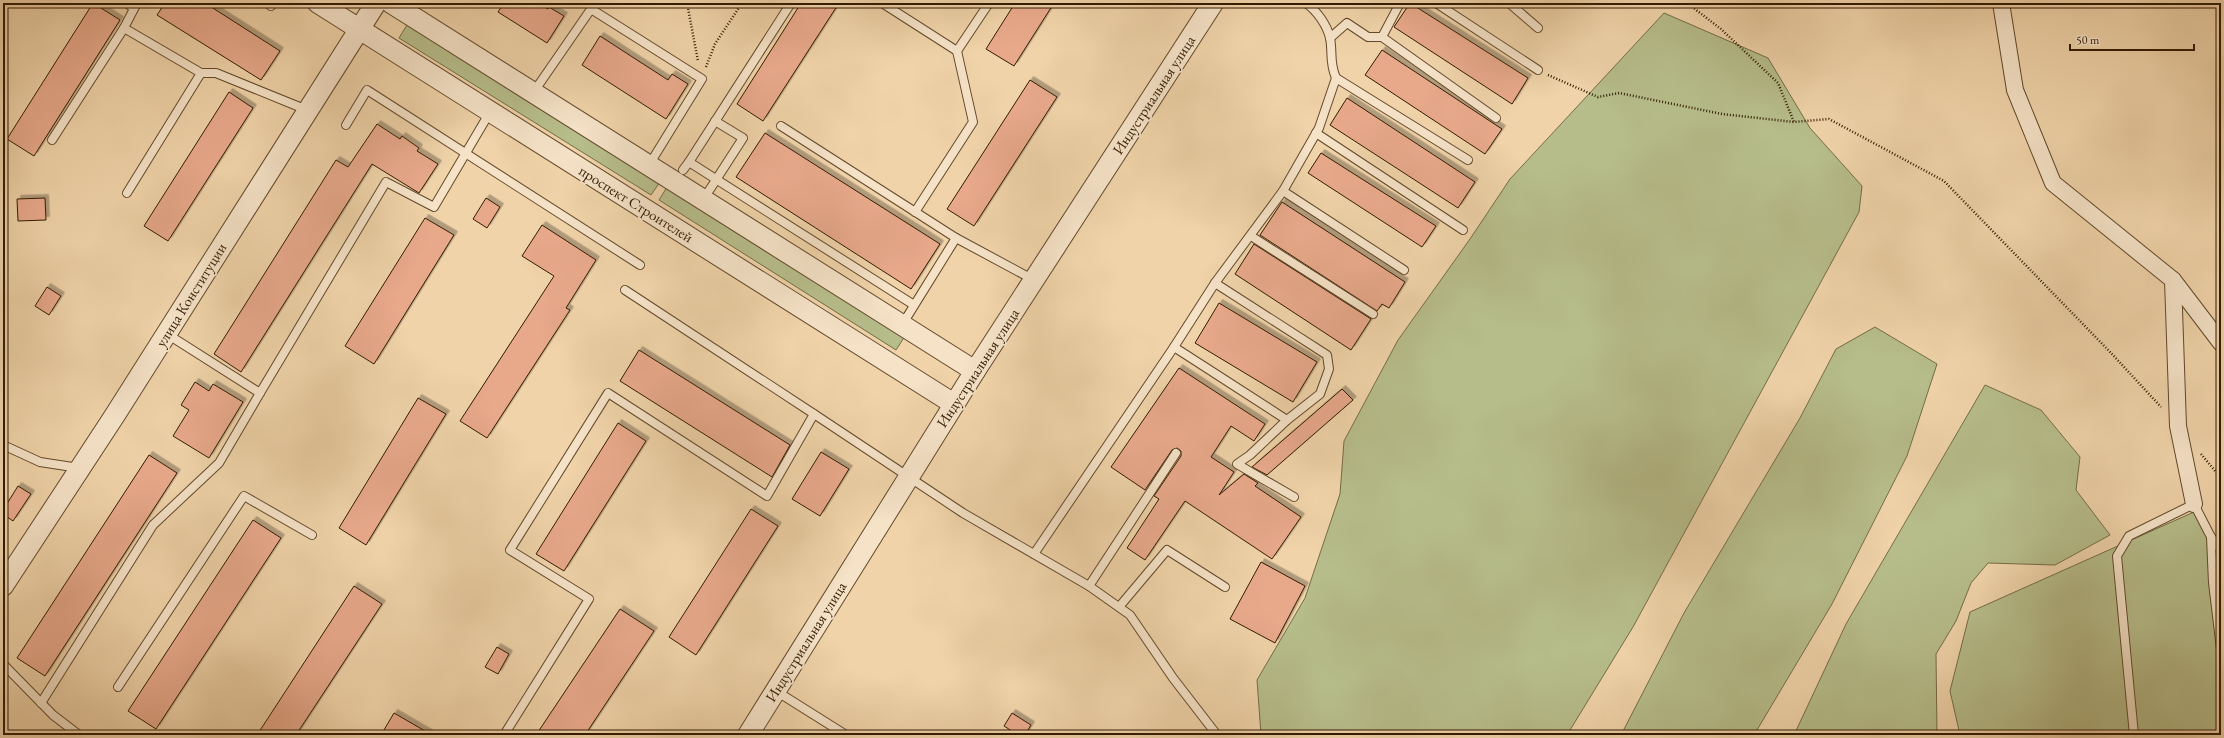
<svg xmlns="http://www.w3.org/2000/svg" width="2224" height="738" font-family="'EB Garamond',serif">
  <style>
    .green { fill: #b6bd8a; stroke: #746c46 }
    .building { fill: #e8a98b; stroke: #321b01; filter: url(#shadow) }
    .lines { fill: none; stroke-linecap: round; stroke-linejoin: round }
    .service-casing { stroke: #62492b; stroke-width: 10 }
    .minor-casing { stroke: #62492b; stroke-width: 18 }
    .tertiary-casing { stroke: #62492b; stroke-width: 22 }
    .path { stroke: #321b01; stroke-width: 2.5; stroke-dasharray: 1 2; stroke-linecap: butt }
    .service { stroke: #f5e2c7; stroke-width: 8 }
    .minor { stroke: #f5e2c7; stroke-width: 16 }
    .tertiary { stroke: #f5e2c7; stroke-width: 20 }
    .labels { text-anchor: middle; stroke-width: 3.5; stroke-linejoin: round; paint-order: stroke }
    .street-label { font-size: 15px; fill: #321b01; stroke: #f5e2c7 }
  </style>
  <defs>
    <filter id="shadow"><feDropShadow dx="3.5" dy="-3.5" stdDeviation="0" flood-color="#0004"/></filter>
  </defs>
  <rect width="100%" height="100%" fill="#f0d3a9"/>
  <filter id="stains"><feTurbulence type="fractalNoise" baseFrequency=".005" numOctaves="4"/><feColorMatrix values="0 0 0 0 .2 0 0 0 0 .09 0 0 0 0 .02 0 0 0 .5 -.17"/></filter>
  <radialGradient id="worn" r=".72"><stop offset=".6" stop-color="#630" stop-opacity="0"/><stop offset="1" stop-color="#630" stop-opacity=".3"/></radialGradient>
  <g class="green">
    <polygon points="1664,13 1768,58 1810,128 1862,186 1859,212 1633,627 1567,735 1261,735 1257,680 1305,598 1340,494 1344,441 1398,340 1470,239 1510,179"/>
    <polygon points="407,25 660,182 651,195 399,38"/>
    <polygon points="667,187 905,336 896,350 659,200"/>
    <polygon points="1875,327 1937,364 1907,456 1832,604 1754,735 1621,735 1684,613 1800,418 1836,349"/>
    <polygon points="1985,385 2041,410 2080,457 2076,490 2110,535 2055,565 1988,563 1971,583 1956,621 1936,654 1937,735 1794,735 1846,624"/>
    <polygon points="2194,512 2221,550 2221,735 1960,735 1950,691 1970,612"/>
  </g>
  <g class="building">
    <polygon points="93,3 120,20 34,156 7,139"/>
    <polygon points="165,3 205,3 280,51 261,80 157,15"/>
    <polygon points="504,3 538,3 548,9 549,7 564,16 547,43 498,12"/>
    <polygon points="801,3 839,3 763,121 737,104"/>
    <polygon points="1015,3 1054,3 1014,66 986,49"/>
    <polygon points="1410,3 1528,78 1512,104 1394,27"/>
    <polygon points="600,36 668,80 672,74 688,84 666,119 582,65"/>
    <polygon points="1382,50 1502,129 1485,154 1365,75"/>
    <polygon points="1030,80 1057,97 974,226 947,209"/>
    <polygon points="229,92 253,108 168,241 144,226"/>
    <polygon points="1347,98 1475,182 1458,208 1330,125"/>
    <polygon points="377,124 400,139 402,136 419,148 417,151 438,164 419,193 372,164 241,372 214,354 336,160 348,167"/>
    <polygon points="765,133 940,244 911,289 736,177"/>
    <polygon points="1321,153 1436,226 1422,247 1308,173"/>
    <polygon points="45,198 46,220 18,221 17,199"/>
    <polygon points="486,198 500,207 487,228 473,219"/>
    <polygon points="1282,202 1405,282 1389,308 1382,304 1377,311 1260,235"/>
    <polygon points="425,218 454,235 374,364 345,346"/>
    <polygon points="542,225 596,260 566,308 570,310 487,438 460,421 554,276 522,256"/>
    <polygon points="1254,244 1371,319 1351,350 1235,274"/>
    <polygon points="47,287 61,296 49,315 35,306"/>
    <polygon points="1219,303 1317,362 1293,402 1195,343"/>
    <polygon points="639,350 790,445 772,477 620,381"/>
    <polygon points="1179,368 1265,424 1254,441 1231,426 1211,457 1234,472 1219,495 1244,474 1258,483 1255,486 1301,517 1272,559 1185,501 1145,560 1127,548 1159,499 1154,496 1181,456 1181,451 1177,448 1172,450 1145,490 1111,467"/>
    <polygon points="195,382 209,391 213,384 243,402 209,458 173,436 189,410 181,405"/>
    <polygon points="1342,389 1353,400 1267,475 1252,467"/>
    <polygon points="418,398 446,414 366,545 339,528"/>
    <polygon points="618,423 646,441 564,571 536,554"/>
    <polygon points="821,452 849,469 820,516 792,499"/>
    <polygon points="149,455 177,473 45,676 17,658"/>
    <polygon points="18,486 31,494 13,521 3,514 3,510"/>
    <polygon points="751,509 778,526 696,655 669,637"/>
    <polygon points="253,520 281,538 156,729 128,711"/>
    <polygon points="1261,562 1305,586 1275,643 1230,619"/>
    <polygon points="354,586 382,604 296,735 257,735"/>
    <polygon points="620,609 654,631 585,735 536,735"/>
    <polygon points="497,647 509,654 498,674 485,667"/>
    <polygon points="394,713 432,735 381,735"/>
    <polygon points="1012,713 1031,725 1025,735 1018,735 1004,726"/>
  </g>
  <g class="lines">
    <defs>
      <g id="service">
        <polyline points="126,3 134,8"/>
        <polyline points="267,3 271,6 272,3"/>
        <polyline points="791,3 689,162 914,305"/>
        <polyline points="882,3 957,51 973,122 915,212"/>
        <polyline points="1436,3 1538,70"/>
        <polyline points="1509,3 1538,28"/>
        <polyline points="124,28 137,3"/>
        <polyline points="1382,37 1496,118"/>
        <polyline points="1330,38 1347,23 1368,37 1382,37 1400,3"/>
        <polyline points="957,51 989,3"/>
        <polyline points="1336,78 1468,160"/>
        <polyline points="533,93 591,9 702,79 649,165"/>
        <polyline points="346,125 367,90 640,265"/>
        <polyline points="781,126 956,238 902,325"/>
        <polyline points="1316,133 1463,230"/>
        <polyline points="52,140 124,28 201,73"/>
        <polyline points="683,170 689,162"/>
        <polyline points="1283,191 1404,270"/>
        <polyline points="127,193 201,73 216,73 307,110"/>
        <polyline points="703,200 743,138 715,121"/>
        <polyline points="1251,236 1373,314"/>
        <polyline points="956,238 1034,280"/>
        <polyline points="1215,283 1327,355 1329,369 1320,394 1287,420 1250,455 1237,464 1294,497"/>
        <polyline points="625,290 814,414"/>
        <polyline points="1174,347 1287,420"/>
        <polyline points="260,393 386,182 434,207 490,112"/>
        <polyline points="3,445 40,462 79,468"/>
        <polyline points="2211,537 2213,583 2221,649"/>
        <path d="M 1034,554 L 1174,347 L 1215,283 L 1283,191 L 1319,128 L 1336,78 C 1329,62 1333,53 1330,38 C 1327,25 1317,11 1306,3"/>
        <polyline points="1089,586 1176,453"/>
        <polyline points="1119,607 1167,550 1225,587"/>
        <polyline points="3,664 53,715 79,735"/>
        <polyline points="118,687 244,496 312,535"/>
        <polyline points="776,691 846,735"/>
        <polyline points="41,703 153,525 219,463 260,393 167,334"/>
        <polyline points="504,735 589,599 510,550 608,393 767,496 814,414 963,513 1089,586 1130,615 1173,678 1217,735"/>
        <polyline points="2134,735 2117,556 2129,536 2194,504 2211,537 2221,550"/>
      </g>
      <g id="minor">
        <polyline points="2001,3 2015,90 2053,183 2173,280 2221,343"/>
        <polyline points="2173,280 2178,426 2194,504"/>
      </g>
      <g id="tertiary">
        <polyline points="318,3 954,404"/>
        <polyline points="391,3 975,371"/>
        <polyline points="3,586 115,415 376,3"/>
        <polyline points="748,735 975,371 1213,3"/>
      </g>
    </defs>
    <use href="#service" class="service-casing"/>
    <use href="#minor" class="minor-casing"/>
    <use href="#tertiary" class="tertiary-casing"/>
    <g class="path">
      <polyline points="687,3 698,61"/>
      <polyline points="1687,3 1721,29 1778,83 1794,122 1829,119 1944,181 2112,354 2161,407"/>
      <polyline points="706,67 715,44 742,3"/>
      <polyline points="1548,75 1598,97 1619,93 1722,114 1794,122"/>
      <polyline points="2201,454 2221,478"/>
    </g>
    <use href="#service" class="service"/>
    <use href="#minor" class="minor"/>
    <use href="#tertiary" class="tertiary"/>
  </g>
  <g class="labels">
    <g class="street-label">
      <text transform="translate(1154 95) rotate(-57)" y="5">Индустриальная улица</text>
      <text transform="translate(636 204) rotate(32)" y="5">проспект Строителей</text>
      <text transform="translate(191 295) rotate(-58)" y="5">улица Конституции</text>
      <text transform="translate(978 368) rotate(-57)" y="5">Индустриальная улица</text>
      <text transform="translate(806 642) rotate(-58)" y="5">Индустриальная улица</text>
    </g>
  </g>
  <rect width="2224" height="738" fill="none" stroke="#f0d3a9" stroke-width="16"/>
  <rect x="4" y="4" width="2216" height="730" fill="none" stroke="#321b01" stroke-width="2"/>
  <rect x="8" y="8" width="2208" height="722" fill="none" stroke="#321b01"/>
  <path d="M2070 44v6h124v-6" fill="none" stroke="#321b01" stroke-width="2"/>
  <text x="2076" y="44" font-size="12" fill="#321b01" stroke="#f5e2c7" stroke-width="3" paint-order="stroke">50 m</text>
  <rect width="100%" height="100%" filter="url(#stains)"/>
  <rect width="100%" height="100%" fill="url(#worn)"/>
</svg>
